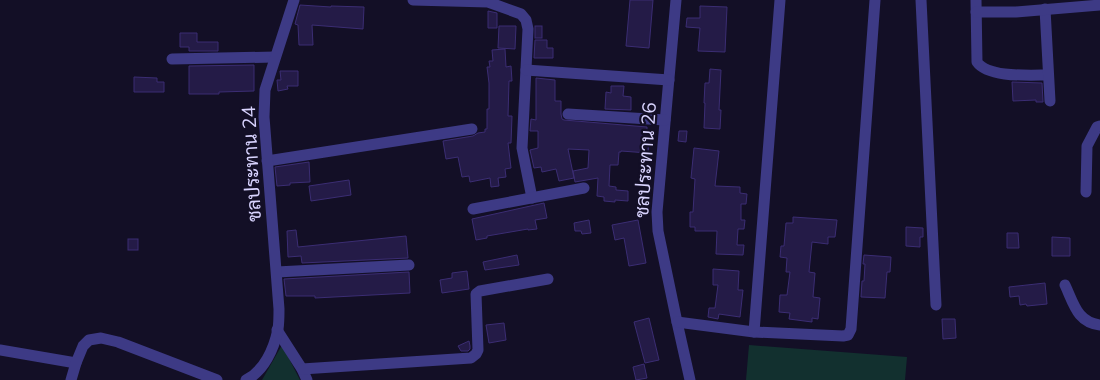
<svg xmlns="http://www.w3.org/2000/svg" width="1100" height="380" font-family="Mulish,Sarabun,sans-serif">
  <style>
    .green { fill: #12302f }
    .building { fill: #241b47; stroke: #3b2d73 }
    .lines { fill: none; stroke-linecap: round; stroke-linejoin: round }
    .street { stroke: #3d3a85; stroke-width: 11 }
    .labels { text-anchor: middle; stroke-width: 4.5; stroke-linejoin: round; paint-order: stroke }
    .street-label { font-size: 19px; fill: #d9d4ff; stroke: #130f26 }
  </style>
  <rect width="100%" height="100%" fill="#130f26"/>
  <g class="green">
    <polygon points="282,345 300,380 262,380"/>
    <polygon points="749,345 907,357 905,380 746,380"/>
  </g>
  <g class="building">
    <polygon points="630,0 653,0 649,48 626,46"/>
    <polygon points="300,5 331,7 331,6 364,7 363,29 312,25 313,45 299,45 298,25 295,24"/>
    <polygon points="700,6 727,7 725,52 698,51 700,28 686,27 687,18 700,18"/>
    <polygon points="488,11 497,13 497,28 488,28"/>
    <polygon points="499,26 516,26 515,49 498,48"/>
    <rect x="535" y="26" width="7" height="12"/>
    <polygon points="180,33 197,33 197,42 218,42 218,51 189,51 189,47 180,47"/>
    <polygon points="535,40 547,40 547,48 553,48 553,58 534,58"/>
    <polygon points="505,49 506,67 511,66 512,81 509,81 508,116 512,116 511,143 508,143 511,168 505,169 506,177 498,178 499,186 491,187 490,178 470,182 469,176 462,177 458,157 446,159 443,141 473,136 478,133 485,132 485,129 487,129 487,109 489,109 489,83 487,67 490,67 489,61 493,61 492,50"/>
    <polygon points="254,65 254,91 219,92 219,94 189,94 189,66"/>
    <polygon points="710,69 721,70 719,110 721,110 720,129 704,128 705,103 704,103 705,83 709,83"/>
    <polygon points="280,71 298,71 298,86 287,86 288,89 278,91 277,80 281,80"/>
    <polygon points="134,77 157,78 157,82 164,82 164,92 134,92"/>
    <polygon points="536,78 555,80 555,101 561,101 561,114 562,119 564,120 647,127 647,142 649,142 648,153 621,151 621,152 619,152 618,165 610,165 609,186 616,187 616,190 628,191 628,201 615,200 615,202 604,201 604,197 597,196 598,178 575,182 573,171 588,168 589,150 568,149 574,178 559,181 556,169 542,172 541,167 534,168 530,150 538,148 538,131 530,131 531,119 536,120"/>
    <polygon points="1012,82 1042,83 1043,102 1036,102 1036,100 1013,101"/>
    <polygon points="611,86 624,86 623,96 631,97 631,110 605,109 606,92 611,93"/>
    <polygon points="679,131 687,131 686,142 678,141"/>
    <polygon points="694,148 719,151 715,186 740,187 740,193 747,194 746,204 741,204 741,220 745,220 744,229 738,229 737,245 744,245 743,255 716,254 717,231 695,231 695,227 690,227 690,212 693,212 695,179 691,178"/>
    <polygon points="309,162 310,182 290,183 290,185 277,186 275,167"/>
    <polygon points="349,180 351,195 311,201 309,186"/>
    <polygon points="544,203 547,218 535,220 537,229 528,230 528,229 487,236 487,238 476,240 472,219"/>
    <polygon points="793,217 837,220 835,237 828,237 828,244 812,242 809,272 815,273 813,297 820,298 818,319 812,318 812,322 789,319 790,313 779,312 780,295 787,295 790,272 786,272 787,258 780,257 781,246 784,246 786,223 793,223"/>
    <polygon points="589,220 591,233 582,234 581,231 575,231 574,223"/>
    <polygon points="638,220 646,263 629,266 624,238 615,240 612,225"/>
    <polygon points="906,227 923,228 923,237 920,237 920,247 906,246"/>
    <polygon points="296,230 298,247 406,236 408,258 302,263 301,256 288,257 287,231"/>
    <polygon points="1007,233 1018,233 1019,248 1007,248"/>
    <polygon points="1052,237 1070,238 1070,256 1052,256"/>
    <rect x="128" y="239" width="10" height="11"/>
    <polygon points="517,255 519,265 485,270 483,262"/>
    <polygon points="864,255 891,257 890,272 887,272 885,298 861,297 862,281 864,281 865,264 863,264"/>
    <polygon points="713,269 739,271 738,290 743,290 740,317 719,314 718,319 708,317 709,308 715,308 718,285 713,285"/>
    <polygon points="467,271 469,289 442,293 440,280 452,278 452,273"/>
    <polygon points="409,272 410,293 315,298 315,296 286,296 284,279"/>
    <polygon points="1045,283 1047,304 1027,306 1026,304 1020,305 1019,296 1010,297 1009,287"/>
    <polygon points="649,318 659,360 645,363 634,322"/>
    <polygon points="942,319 955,319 956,338 943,339"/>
    <polygon points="504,323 506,340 489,343 486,325"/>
    <polygon points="469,341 470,346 470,349 468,351 461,351 458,346"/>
    <polygon points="644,364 647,378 636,380 633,367"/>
  </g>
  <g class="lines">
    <g class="street">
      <polyline points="413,0 488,2 521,14 526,20 528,29 522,148 532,198"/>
      <polyline points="676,0 657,212 658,231 677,322 690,380"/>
      <polyline points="921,0 936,305"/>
      <path d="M 976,0 L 977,62 C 988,78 1030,75 1048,75"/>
      <polyline points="1045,9 1050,101"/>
      <polyline points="976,12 1016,12 1100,5"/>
      <polyline points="172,59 275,57"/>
      <polyline points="526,70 669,80"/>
      <polyline points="568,114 665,120"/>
      <polyline points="267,161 472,129"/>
      <polyline points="1086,192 1087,146 1097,127 1100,126"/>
      <polyline points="473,209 584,188"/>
      <polyline points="277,272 409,265"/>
      <path d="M 1065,285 C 1074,304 1077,322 1100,325"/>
      <polyline points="677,322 754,332 843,336 848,335 851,329 875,0"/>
      <polyline points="277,330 302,369 307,380"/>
      <polyline points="754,332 780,0"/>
      <polyline points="0,350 76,363"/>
      <polyline points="302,369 471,358 476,354 478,350 476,294 480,291 548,279"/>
      <polyline points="71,380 76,363 83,346 89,340 101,338 118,342 217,380"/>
      <path d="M 246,380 C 264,371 274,349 278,329 C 279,323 279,316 279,309 L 264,117 L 265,90 L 294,0"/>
    </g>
  </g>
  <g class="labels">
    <g class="street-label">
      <text transform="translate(645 160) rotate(-86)" y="7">ชลประทาน 26</text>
      <text transform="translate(251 164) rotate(-93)" y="7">ชลประทาน 24</text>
    </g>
  </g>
</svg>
